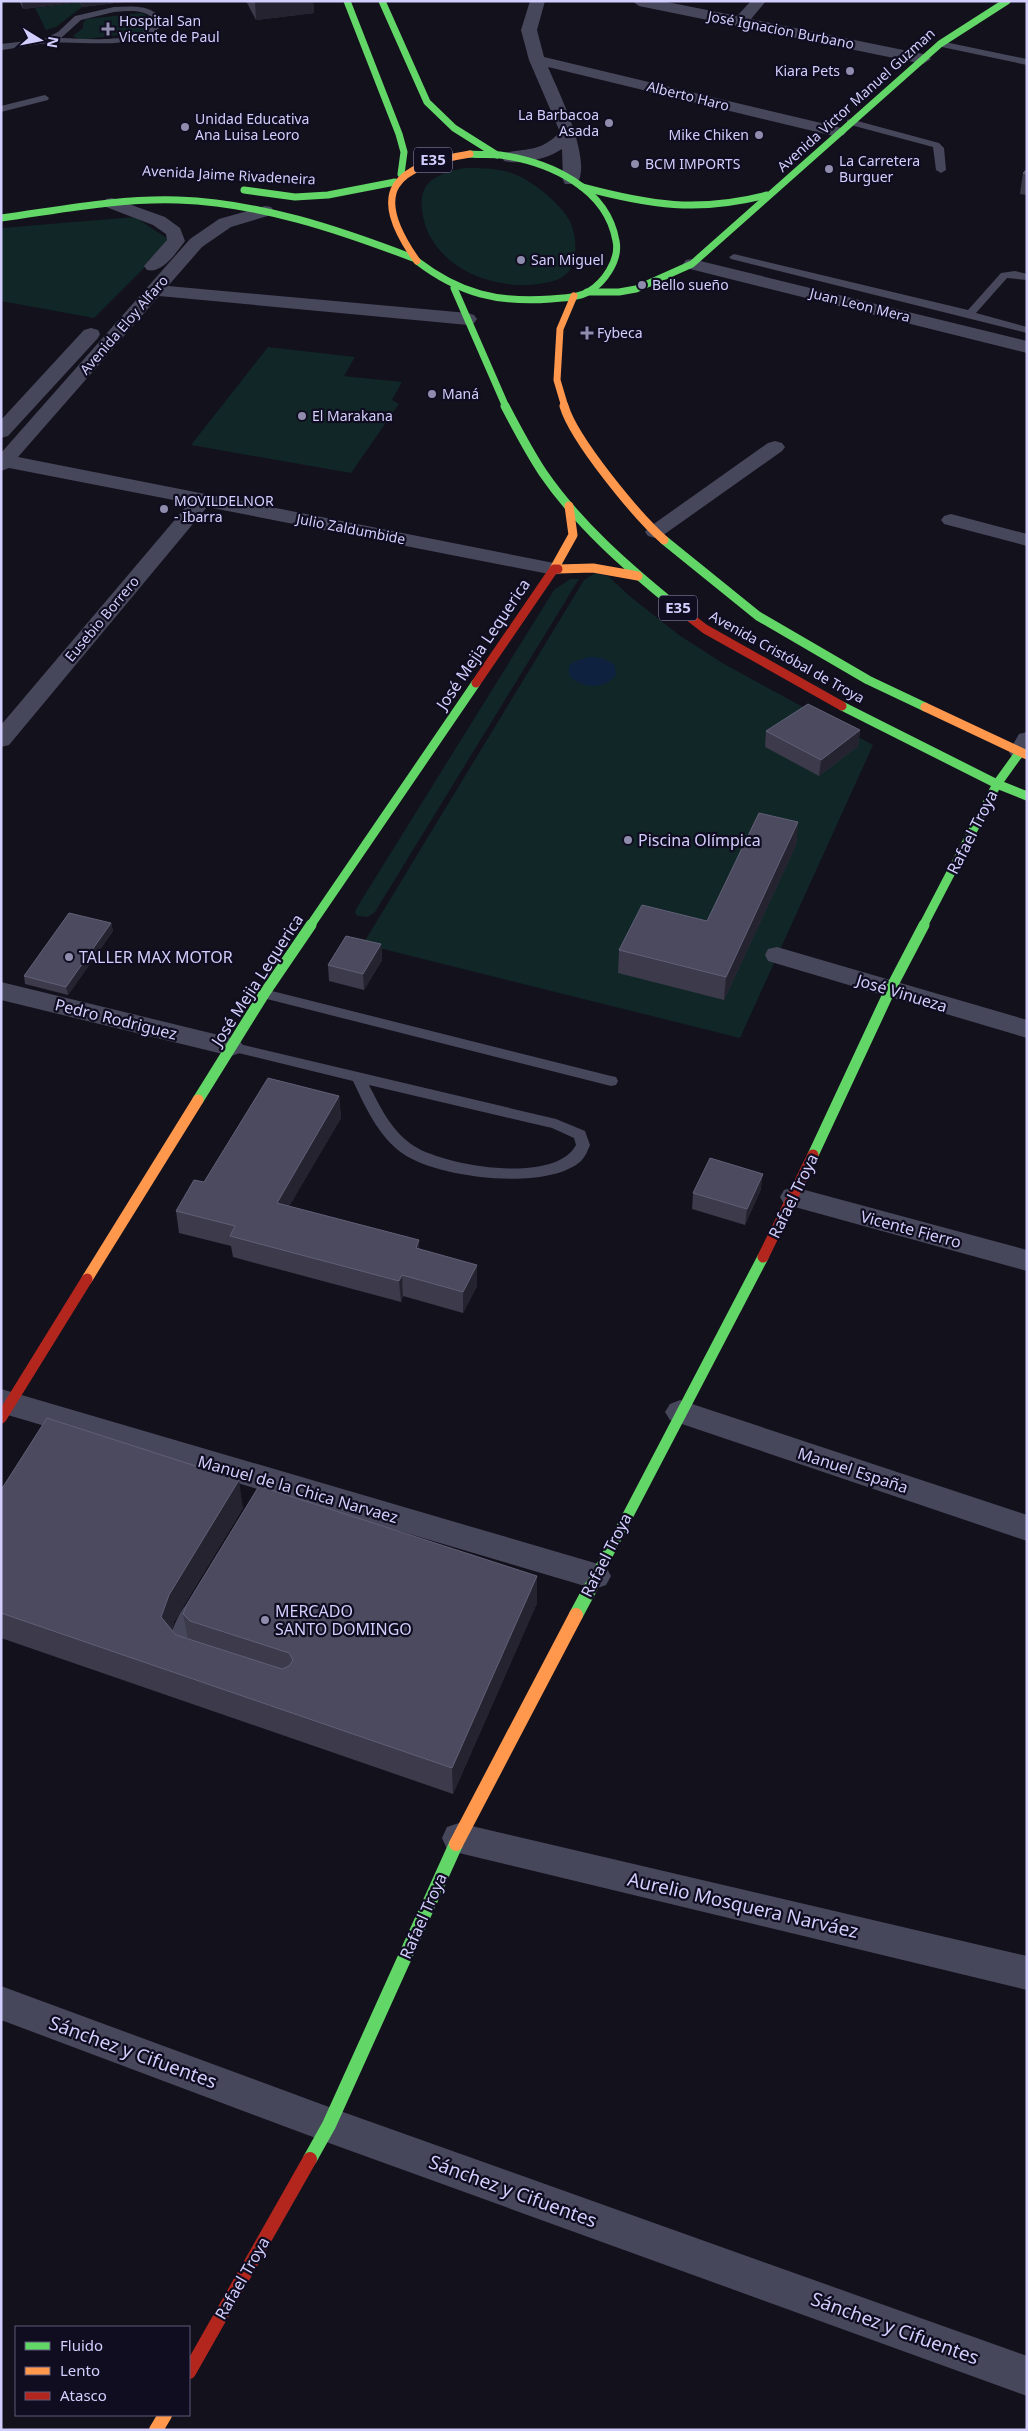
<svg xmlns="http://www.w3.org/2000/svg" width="1028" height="2431" font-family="'Noto Sans',sans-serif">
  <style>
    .green { fill: #112626 }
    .water { fill: #0e223f }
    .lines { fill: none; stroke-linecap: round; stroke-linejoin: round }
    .lane { fill: #47475c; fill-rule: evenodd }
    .street { fill: #47475c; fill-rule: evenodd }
    .fast-far3 { stroke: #63d668; stroke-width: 7 }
    .fast-far2 { stroke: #63d668; stroke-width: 9 }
    .fast-far1 { stroke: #63d668; stroke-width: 11 }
    .fast { stroke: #63d668; stroke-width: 14 }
    .slow-far3 { stroke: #ff974d; stroke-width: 7 }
    .slow-far2 { stroke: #ff974d; stroke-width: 9 }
    .slow-far1 { stroke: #ff974d; stroke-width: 11 }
    .slow { stroke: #ff974d; stroke-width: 14 }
    .jam-far2 { stroke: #b3261e; stroke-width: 9 }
    .jam-far1 { stroke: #b3261e; stroke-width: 11 }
    .jam { stroke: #b3261e; stroke-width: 14 }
    .wall { fill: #3c3a4b }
    .shaded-wall { fill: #252330 }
    .building { fill: #4c4a5e; stroke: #615f77 }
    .poi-dot { fill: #8f8cae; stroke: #100d20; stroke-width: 2 }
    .labels { text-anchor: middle; stroke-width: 4.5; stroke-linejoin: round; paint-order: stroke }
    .far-poi-label { font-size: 14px; fill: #d2cefd; stroke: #100d20; text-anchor: start }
    .far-street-label { font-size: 14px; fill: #d2cefd; stroke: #100d20 }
    .shield { fill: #100d20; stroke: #9894bb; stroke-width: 1 }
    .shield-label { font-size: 15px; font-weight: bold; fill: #d2cefd }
    .street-label { font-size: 16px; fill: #d2cefd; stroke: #100d20 }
    .poi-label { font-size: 16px; fill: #d2cefd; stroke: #100d20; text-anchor: start }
    .near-street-label { font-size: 19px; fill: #d2cefd; stroke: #100d20 }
  </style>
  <rect width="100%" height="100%" fill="#13111c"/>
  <g class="green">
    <polygon points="80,2 82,7 56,27 46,30 35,8"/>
    <polygon points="141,13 146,15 150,27 142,32 79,40 73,36 83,28 83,23 86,19"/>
    <path d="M 464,168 C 485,168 505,168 523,178 C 540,188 558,202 568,218 C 577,232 580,264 565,275 C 559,280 552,282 544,283 C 494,293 428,266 422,210 C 418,180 440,173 464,168 Z"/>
    <polygon points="135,217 171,241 94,318 1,301 1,228"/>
    <polygon points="268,347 355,357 344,376 402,382 392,400 399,404 351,473 191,445"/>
    <polygon points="595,573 608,576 632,598 679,635 724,664 873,745 740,1038 363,944 584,580"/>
    <polygon points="570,579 579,579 375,912 368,917 358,916 355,913 356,909 554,590"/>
  </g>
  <path class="water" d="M 588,657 C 599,657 607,658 615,666 L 616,675 C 605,690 580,689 569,675 L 569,666 L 573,662 Z"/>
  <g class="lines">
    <g class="lane">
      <path d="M 114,7 C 134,6 154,4 164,23 C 140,53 84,40 51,43 C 34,44 18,48 1,50 L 1,44 L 44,39 L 58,32 L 75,16 ZM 114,12 C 129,11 148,8 156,23 C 134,44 89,39 61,38 L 81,20 Z"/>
      <polygon points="940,41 1027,59 1027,65 937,46 937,42"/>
      <polygon points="45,95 49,98 48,100 1,112 1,106"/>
      <polygon points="850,119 939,143 944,148 946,170 941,173 936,170 933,147 847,124 847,120"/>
      <polygon points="734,254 968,310 1001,273 1015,271 1027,274 1027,280 1007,278 976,313 1027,327 1027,333 731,259 729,257"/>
      <polygon points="264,989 611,1076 616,1077 618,1081 616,1085 611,1086 259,997 257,994 259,991"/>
      <path d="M 231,1042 L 556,1119 L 585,1131 L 590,1145 C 588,1150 585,1157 581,1161 C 547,1192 436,1178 402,1153 C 378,1136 365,1106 353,1081 L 226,1050 L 224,1047 L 226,1044 ZM 369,1085 L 552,1128 L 574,1138 L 576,1145 C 555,1185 445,1166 414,1146 C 392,1132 380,1107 369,1085 Z"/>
      <path d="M 195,1599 L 201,1601 L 204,1606 L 186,1641 L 195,1653 L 192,1658 C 181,1662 173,1653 168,1643 C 173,1629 180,1604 195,1599 Z"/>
    </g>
    <g class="street">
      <path d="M 530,1 L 545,1 L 537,30 L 544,57 L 838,127 L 844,129 L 846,132 L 844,135 L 838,137 L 548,67 C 558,91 593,160 577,184 L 565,184 L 563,180 L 562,149 C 547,159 522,165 504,161 L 502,157 L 504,153 C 528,148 541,152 560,132 L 529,60 L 521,30 Z"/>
      <polygon points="632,1 662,1 737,16 751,1 766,1 751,19 923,54 931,59 923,64 639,6"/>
      <path d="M 112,198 L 165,217 L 180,228 L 185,241 C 176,253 162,274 147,270 L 144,266 L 167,240 L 166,234 L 153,225 L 106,207 L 103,203 L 106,199 Z"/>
      <polygon points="265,206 271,207 274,211 271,215 231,227 202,247 168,286 468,313 474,315 477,319 474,323 468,325 159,296 18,457 554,563 561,565 564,569 561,573 554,575 207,507 9,745 1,747 1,725 189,503 9,468 1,471 1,453 190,239 219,219"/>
      <polygon points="692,259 1027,341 1027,353 686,268 683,264 686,260"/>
      <polygon points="91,328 98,330 100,334 98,338 8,436 1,438 1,420 84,330"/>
      <polygon points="775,441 782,443 785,447 782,451 662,536 655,538 648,536 645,532 648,528 768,443"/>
      <polygon points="951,514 1027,534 1027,546 944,524 941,520 944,516"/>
      <polygon points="1027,732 1027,757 1020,759 1012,757 1009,752 1019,734"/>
      <polygon points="777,947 1027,1020 1027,1038 768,961 765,955 768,949"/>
      <polygon points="1,982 231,1038 240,1041 244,1047 240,1053 231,1056 1,1000"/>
      <polygon points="794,1187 1027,1250 1027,1271 784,1204 780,1197 784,1190"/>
      <polygon points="1,1389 595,1563 606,1567 611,1576 606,1585 595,1589 1,1413"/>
      <polygon points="680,1400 1027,1515 1027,1541 670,1420 665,1412 670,1404"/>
      <polygon points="459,1823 1027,1956 1027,1990 459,1853 447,1849 442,1838 447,1827"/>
      <polygon points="1,1986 329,2107 1027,2356 1027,2396 329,2143 1,2020"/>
    </g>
    <g class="fast-far3">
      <polyline points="347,1 399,134 404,152 401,174"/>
      <polyline points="382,1 427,102 454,128 497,155"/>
      <path d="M 582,187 C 650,205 697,213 767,195"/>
      <polyline points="244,190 295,197 328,195 395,182"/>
      <path d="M 1,218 C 60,210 119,198 178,200 C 260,203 337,229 413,258"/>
      <path d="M 417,261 C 460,294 498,303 551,299 C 563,298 577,298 588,292 C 604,283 620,260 616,241 C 607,188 550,162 500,155 C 490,154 480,155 470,154"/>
      <polyline points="454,288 506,407"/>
      <polyline points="587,292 619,292 636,289 692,264 940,44 1007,1"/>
    </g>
    <g class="fast-far2">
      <path d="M 505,406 C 517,429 529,452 543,473 C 578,524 626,566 674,605"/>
      <polyline points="664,540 758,616 868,680 925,707"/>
      <polyline points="842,706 997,784 1027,796"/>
      <polyline points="310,926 476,683"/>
      <polyline points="923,926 997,784 1020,752"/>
    </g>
    <g class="fast-far1">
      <polyline points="198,1100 264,994 311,925"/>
      <polyline points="813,1155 890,990 924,925"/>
      <polyline points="590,1588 763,1257"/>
    </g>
    <g class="fast">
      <polyline points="576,1615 591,1587"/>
      <polyline points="310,2159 329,2125 456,1844"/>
    </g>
    <g class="slow-far3">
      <path d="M 417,261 C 367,190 394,166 470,154"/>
      <polyline points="565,407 557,380 560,329 574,296"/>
    </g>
    <g class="slow-far2">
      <path d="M 564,406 C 574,440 637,516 664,540"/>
      <polyline points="554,569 573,535 569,506"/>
      <polyline points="558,569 593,568 638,576"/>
      <polyline points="925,707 1027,755"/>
    </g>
    <polyline class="slow-far1" points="87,1279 198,1100"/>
    <g class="slow">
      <polyline points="456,1844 576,1615"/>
      <polyline points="156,2430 165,2415"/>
    </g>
    <g class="jam-far2">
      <polyline points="674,605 705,629 842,706"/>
      <polyline points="476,683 554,569 558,569"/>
    </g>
    <g class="jam-far1">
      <polyline points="763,1257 813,1155"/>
      <polyline points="1,1418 87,1279"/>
    </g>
    <polyline class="jam" points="189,2372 310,2159"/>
  </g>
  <g class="wall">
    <polygon points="19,1 132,1 82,7 80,2 23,9"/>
    <polygon points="246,1 313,1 314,13 256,20"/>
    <polygon points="1027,169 1027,195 1020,194 1023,173"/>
    <polygon points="860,730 858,746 819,776 765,747 766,731"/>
    <polygon points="798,822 796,845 724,1000 618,973 619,950 707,921"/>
    <polygon points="111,923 113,931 68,995 25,984 24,976"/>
    <polygon points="381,944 382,960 364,990 329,981 328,965"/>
    <polygon points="339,1096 341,1118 289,1206 420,1249 477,1286 463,1313 403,1296 401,1302 233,1257 231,1246 179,1233 176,1211 204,1182"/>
    <polygon points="761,1189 745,1225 692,1209 693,1193"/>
    <polygon points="1,1490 243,1508 174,1622 172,1630 176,1635 188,1639 183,1614 537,1576 537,1603 453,1794 1,1638"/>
  </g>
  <g class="shaded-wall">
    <polygon points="22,1 80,1 80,2 23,9"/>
    <polygon points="81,1 132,1 82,7"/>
    <polygon points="255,1 313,1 314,13 256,20"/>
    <polygon points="860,730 858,746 819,776 821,760"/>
    <polygon points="798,822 796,845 724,1000 726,977"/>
    <polygon points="111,923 113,931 68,995 66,987"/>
    <polygon points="381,944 382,960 364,990 363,974"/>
    <polygon points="339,1096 341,1118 279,1224 277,1203"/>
    <polygon points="763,1174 761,1189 745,1225 747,1209"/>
    <polygon points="419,1240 420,1261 416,1248"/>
    <polygon points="477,1265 477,1286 463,1313 463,1292"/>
    <polygon points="402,1275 403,1296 401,1302 399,1281"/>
    <polygon points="239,1480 243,1508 174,1622 167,1644 161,1617 169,1595"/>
    <polygon points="537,1576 537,1603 453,1794 452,1768"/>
  </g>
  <g class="building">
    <polygon points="1027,169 1027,174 1023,173"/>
    <polygon points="808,704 860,730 821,760 766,731"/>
    <polygon points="759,813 798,822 726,977 619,950 642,905 707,921"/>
    <polygon points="69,913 111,923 66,987 24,976"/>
    <polygon points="346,936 381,944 363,974 328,965"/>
    <polygon points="268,1078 339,1096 277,1203 419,1240 416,1248 477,1265 463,1292 402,1275 399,1281 230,1236 235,1226 176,1211 194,1180 204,1182"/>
    <polygon points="710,1158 763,1174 747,1209 693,1193"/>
    <polygon points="47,1418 239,1480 169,1595 161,1617 176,1635 282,1669 289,1666 293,1660 289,1653 190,1621 183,1614 187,1604 259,1486 537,1576 452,1768 1,1613 1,1490"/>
  </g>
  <g class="poi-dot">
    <path d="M105.5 21.5h5v5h5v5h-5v5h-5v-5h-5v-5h5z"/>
    <circle cx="850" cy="71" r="5"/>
    <circle cx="609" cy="123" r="5"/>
    <circle cx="185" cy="127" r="5"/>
    <circle cx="759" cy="135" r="5"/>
    <circle cx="635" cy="164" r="5"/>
    <circle cx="829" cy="169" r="5"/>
    <circle cx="521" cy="260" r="5"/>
    <circle cx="642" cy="285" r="5"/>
    <path d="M584.5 325.5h5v5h5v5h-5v5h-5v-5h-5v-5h5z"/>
    <circle cx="432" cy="394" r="5"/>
    <circle cx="302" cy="416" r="5"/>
    <circle cx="164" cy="509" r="5"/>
    <circle cx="628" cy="840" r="5"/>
    <circle cx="69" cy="957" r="5"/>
    <circle cx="265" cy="1620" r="5"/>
  </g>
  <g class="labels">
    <g class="far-poi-label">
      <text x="119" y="26">Hospital San<tspan x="119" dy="16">Vicente de Paul</tspan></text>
      <text x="840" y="76" text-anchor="end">Kiara Pets</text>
      <text x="599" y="120" text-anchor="end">La Barbacoa<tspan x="599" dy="16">Asada</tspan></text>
      <text x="195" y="124">Unidad Educativa<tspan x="195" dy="16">Ana Luisa Leoro</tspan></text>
      <text x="749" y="140" text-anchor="end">Mike Chiken</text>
      <text x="839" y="166">La Carretera<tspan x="839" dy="16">Burguer</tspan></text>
      <text x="645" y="169">BCM IMPORTS</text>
      <text x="531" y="265">San Miguel</text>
      <text x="652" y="290">Bello sueño</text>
      <text x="597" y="338">Fybeca</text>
      <text x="442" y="399">Maná</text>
      <text x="312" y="421">El Marakana</text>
      <text x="174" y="506">MOVILDELNOR<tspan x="174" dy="16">- Ibarra</tspan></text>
    </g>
    <g class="far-street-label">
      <text transform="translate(781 30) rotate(11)" y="5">José Ignacion Burbano</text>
      <text transform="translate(688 96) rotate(14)" y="5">Alberto Haro</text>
      <text transform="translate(856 100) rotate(-42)" y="5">Avenida Victor Manuel Guzman</text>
      <text transform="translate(229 175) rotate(3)" y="5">Avenida Jaime Rivadeneira</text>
      <text transform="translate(860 305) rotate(14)" y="5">Juan Leon Mera</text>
      <text transform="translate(124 325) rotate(-49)" y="5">Avenida Eloy Alfaro</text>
      <text transform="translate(351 529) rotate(11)" y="5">Julio Zaldumbide</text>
      <text transform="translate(102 619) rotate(-50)" y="5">Eusebio Borrero</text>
      <text transform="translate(787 657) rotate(29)" y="5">Avenida Cristóbal de Troya</text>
    </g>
    <g class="shield">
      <rect x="414" y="147.5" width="38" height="25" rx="4"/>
      <rect x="659" y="595.5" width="38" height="25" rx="4"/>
    </g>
    <g class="shield-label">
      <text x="433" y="165">E35</text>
      <text x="678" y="613">E35</text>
    </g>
    <g class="street-label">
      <text transform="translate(483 644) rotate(-56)" y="6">José Mejia Lequerica</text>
      <text transform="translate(972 832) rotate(-63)" y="6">Rafael Troya</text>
      <text transform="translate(257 980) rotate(-57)" y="6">José Mejia Lequerica</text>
      <text transform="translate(902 993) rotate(17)" y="6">José Vinueza</text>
      <text transform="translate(116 1019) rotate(14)" y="6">Pedro Rodriguez</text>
      <text transform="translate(793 1196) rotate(-64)" y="6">Rafael Troya</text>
      <text transform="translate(911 1229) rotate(15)" y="6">Vicente Fierro</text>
      <text transform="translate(853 1470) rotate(18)" y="6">Manuel España</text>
      <text transform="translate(298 1489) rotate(16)" y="6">Manuel de la Chica Narvaez</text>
      <text transform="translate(606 1555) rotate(-63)" y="6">Rafael Troya</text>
      <text transform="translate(423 1916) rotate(-66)" y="6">Rafael Troya</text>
      <text transform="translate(242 2278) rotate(-60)" y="6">Rafael Troya</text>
    </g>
    <g class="poi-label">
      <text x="638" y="846">Piscina Olímpica</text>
      <text x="79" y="963">TALLER MAX MOTOR</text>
      <text x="275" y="1617">MERCADO<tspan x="275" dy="18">SANTO DOMINGO</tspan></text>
    </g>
    <g class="near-street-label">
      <text transform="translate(743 1905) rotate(13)" y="7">Aurelio Mosquera Narváez</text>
      <text transform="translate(133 2052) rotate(20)" y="7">Sánchez y Cifuentes</text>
      <text transform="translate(513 2191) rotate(20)" y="7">Sánchez y Cifuentes</text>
      <text transform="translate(895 2328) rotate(20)" y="7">Sánchez y Cifuentes</text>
    </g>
  </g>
  <rect width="1028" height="2431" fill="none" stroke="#d2cefd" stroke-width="5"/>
  <rect x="15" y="2326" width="175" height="90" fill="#100d20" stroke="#5e5a78"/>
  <rect x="25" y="2342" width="25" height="8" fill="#63d668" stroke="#5e5a78"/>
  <text x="60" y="2351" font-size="15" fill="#d2cefd">Fluido</text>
  <rect x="25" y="2367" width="25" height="8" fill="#ff974d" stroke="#5e5a78"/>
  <text x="60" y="2376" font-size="15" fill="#d2cefd">Lento</text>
  <rect x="25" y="2392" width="25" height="8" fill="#b3261e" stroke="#5e5a78"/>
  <text x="60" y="2401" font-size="15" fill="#d2cefd">Atasco</text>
  <g transform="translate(40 40) rotate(100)" stroke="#100d20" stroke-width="4" paint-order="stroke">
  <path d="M0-4L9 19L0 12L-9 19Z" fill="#d2cefd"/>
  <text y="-8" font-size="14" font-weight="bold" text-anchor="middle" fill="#d2cefd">N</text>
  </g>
</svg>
